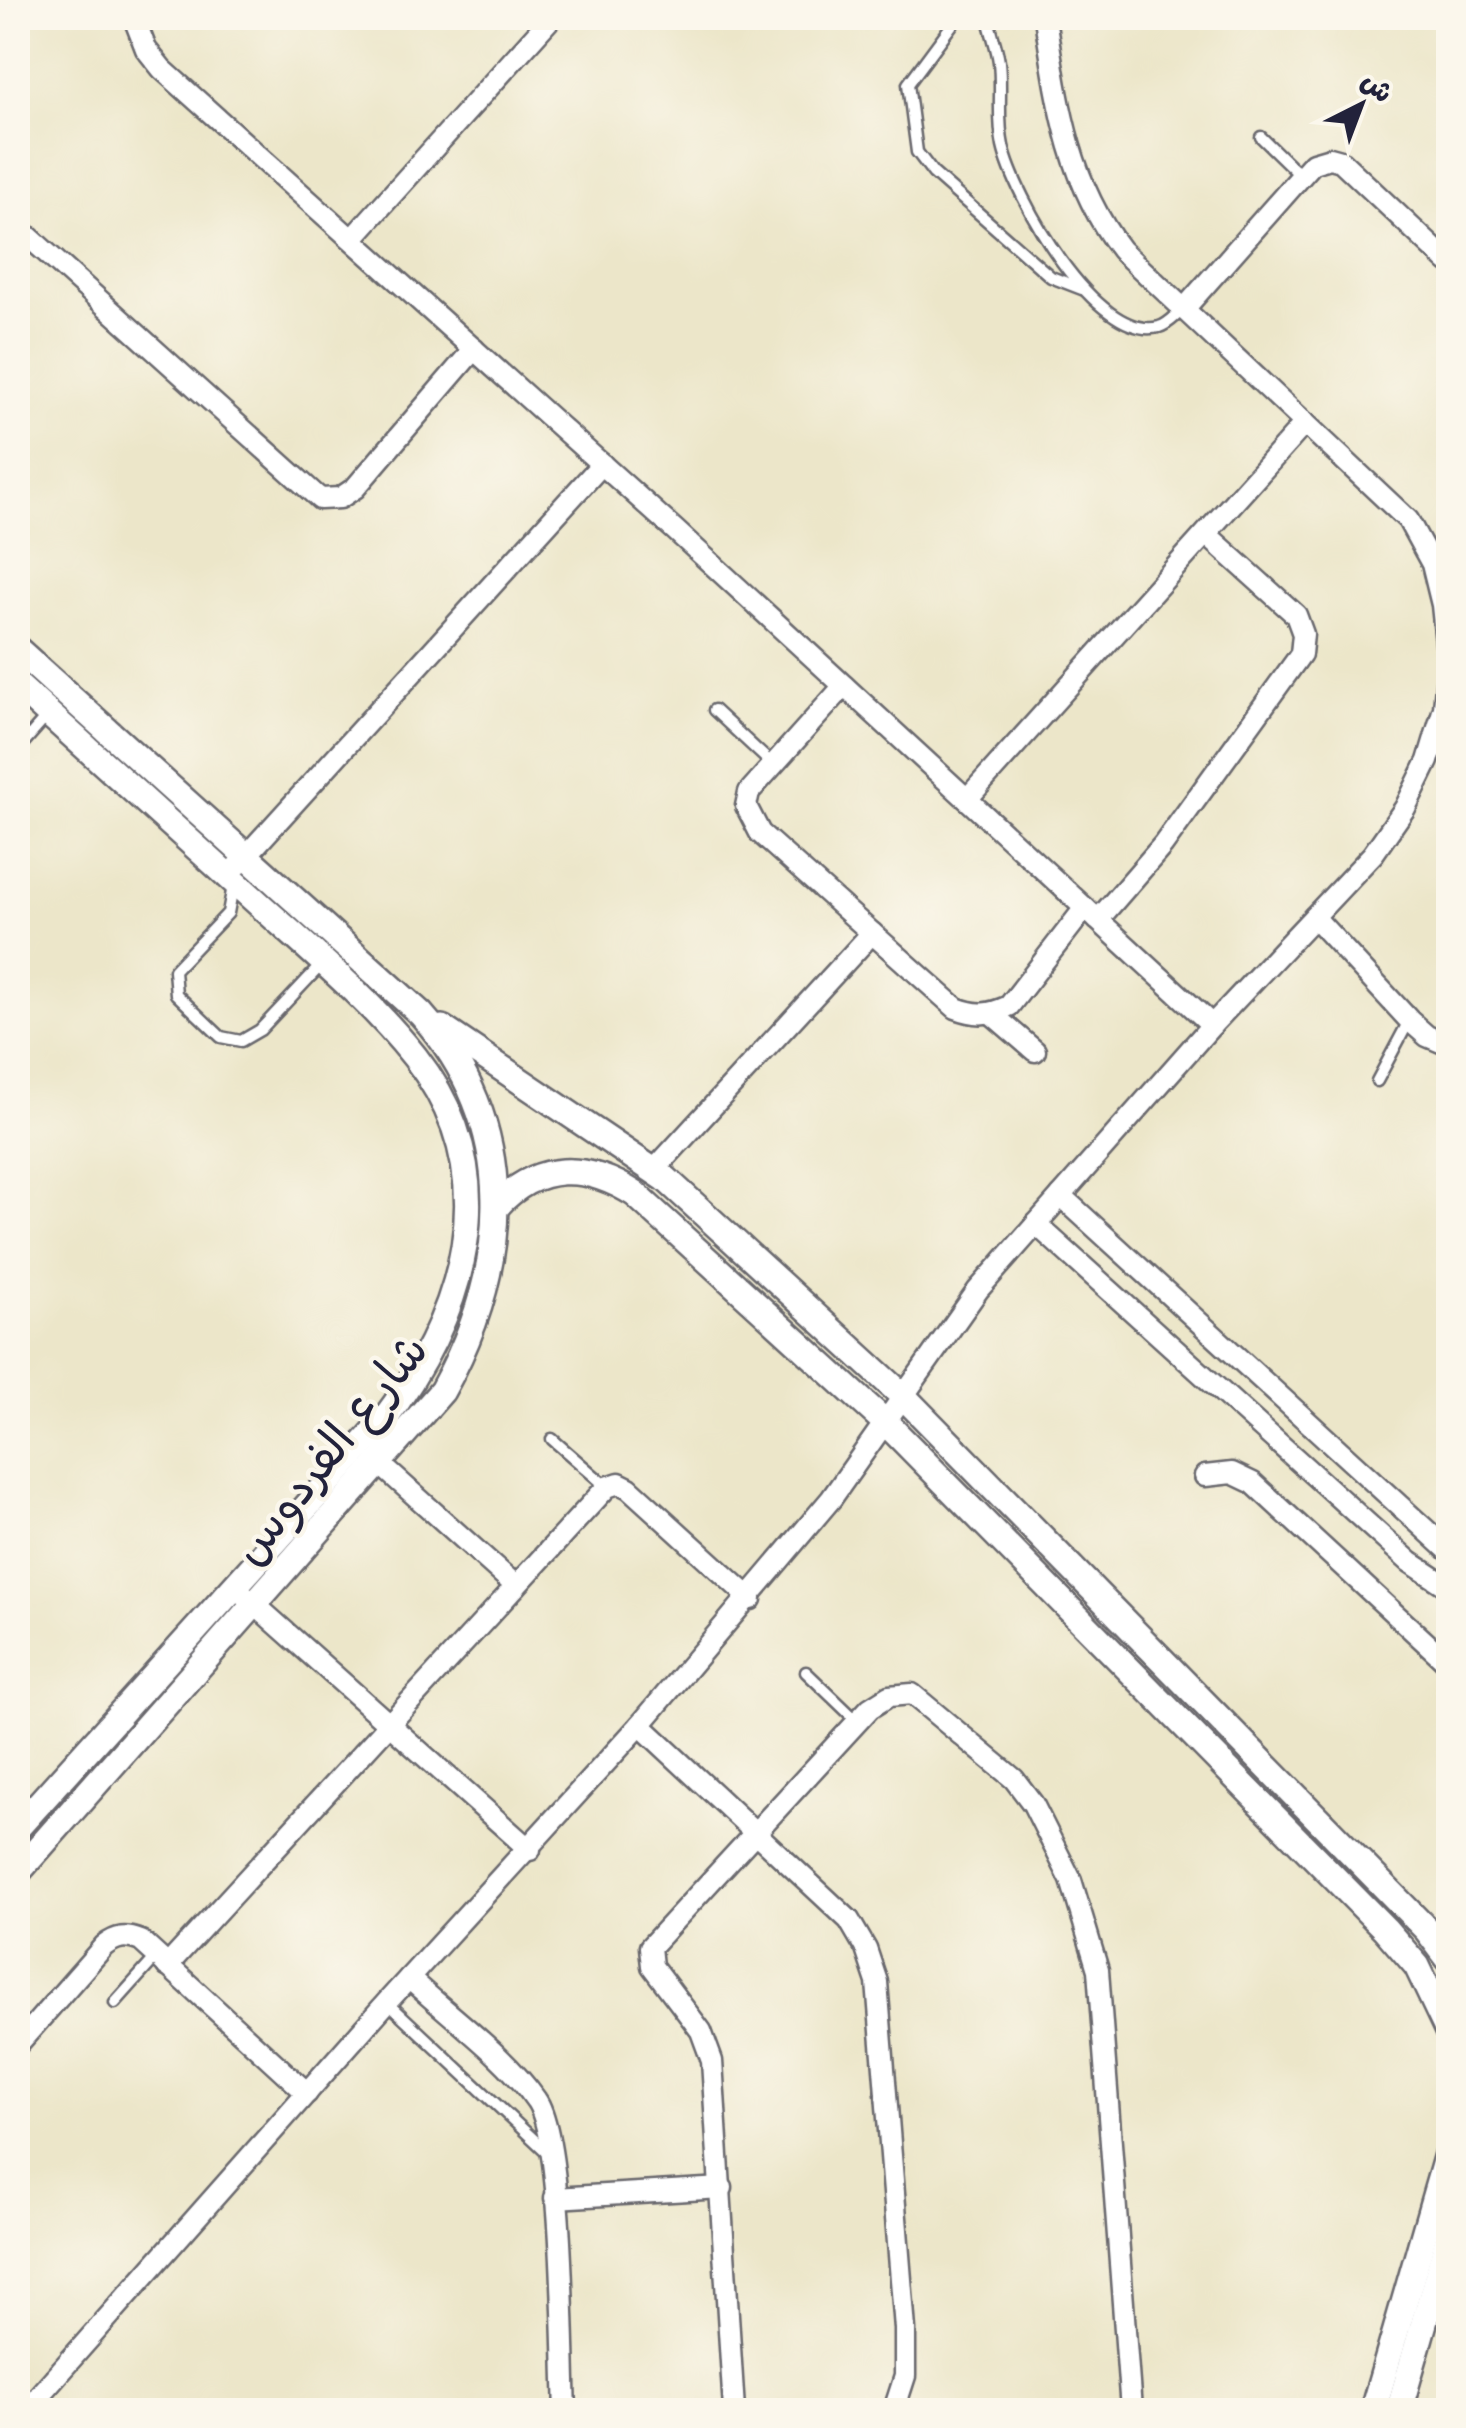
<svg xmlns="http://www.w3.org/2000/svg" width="1466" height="2428" font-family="Caveat,'Playpen Sans Arabic',sans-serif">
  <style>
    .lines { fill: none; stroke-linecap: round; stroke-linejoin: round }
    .service-casing { stroke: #69676d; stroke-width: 15 }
    .minor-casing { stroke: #69676d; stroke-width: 25 }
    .tertiary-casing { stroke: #69676d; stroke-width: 30 }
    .service { stroke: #fff; stroke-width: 10 }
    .minor { stroke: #fff; stroke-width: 20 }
    .tertiary { stroke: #fff; stroke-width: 25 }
    .labels { text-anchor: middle; stroke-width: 9; stroke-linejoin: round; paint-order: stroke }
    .street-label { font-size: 48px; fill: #22223b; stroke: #fbf7ec }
  </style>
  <rect width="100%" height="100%" fill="#fbf7ec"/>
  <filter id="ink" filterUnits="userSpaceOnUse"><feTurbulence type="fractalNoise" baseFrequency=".01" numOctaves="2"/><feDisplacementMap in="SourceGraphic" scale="20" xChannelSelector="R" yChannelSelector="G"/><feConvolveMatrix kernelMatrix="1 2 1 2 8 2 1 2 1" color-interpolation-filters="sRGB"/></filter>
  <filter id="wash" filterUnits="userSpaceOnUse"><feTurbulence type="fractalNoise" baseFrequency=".0048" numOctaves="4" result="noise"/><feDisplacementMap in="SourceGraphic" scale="40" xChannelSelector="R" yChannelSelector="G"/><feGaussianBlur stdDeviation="2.25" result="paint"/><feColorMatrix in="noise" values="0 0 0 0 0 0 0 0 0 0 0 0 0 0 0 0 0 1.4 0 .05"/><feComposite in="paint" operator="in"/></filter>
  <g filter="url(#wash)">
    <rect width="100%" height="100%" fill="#ece6c9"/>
  </g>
  <g filter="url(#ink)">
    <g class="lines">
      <defs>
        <g id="service">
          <polyline points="957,18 908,84 917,152 933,173 1051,277 1082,289"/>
          <path d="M 988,18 C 991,33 997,47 999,62 C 1002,90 997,119 1003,146 C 1014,196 1096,343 1159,327 C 1168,325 1177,314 1184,309"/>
          <polyline points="1261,137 1301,176"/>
          <polyline points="714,710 772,764"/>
          <polyline points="18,749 48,715"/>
          <polyline points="233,886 228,913 174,970 176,994 221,1037 241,1041 260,1030 323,963"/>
          <polyline points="1377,1081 1409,1021"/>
          <polyline points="552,1439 607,1487"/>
          <polyline points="806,1672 857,1721"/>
          <polyline points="387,2002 547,2152"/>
          <polyline points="115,2003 157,1956"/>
        </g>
        <g id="minor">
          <polyline points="134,18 146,49 162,69 675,530 1212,1025"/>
          <polyline points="18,227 320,499 340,498 355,488 474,349"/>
          <polyline points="352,239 551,18"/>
          <polyline points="1184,309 1313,163 1330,158 1341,161 1448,262"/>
          <path d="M 844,686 L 749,792 L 746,806 L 760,833 L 956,1008 C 977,1016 989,1015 1009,1006 L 1085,908"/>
          <polyline points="967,799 1305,423"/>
          <polyline points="237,866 602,464"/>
          <polyline points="1314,917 1410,1021 1427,1036 1448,1045"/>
          <polyline points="1098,920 1163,845 1301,654 1303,634 1296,615 1206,534"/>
          <polyline points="992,1014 1035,1051"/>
          <polyline points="655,1169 872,933"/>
          <polyline points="1061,1196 1448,1550"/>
          <polyline points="1036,1224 1410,1562 1448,1587"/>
          <polyline points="381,1465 516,1586"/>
          <polyline points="1205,1476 1232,1473 1253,1483 1448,1663"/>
          <polyline points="243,1594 530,1850"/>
          <polyline points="167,1966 607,1487 619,1483 629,1488 751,1599"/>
          <path d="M 409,1978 C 448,2015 506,2056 536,2100 C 564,2139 563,2351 566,2410"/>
          <path d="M 18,2044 L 104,1946 C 117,1936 125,1935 141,1941 L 307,2093"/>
          <polyline points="555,2198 722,2188"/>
          <polyline points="26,2410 387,2002 640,1725"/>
          <polyline points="734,2410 712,2061 701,2031 652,1966 650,1947 870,1708 889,1696 912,1694 1014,1779 1033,1804 1071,1880 1098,1970 1131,2410"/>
          <path d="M 894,2410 L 905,2376 L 905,2329 L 877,1982 L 866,1949 L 849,1920 L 640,1725 L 831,1499 L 978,1290 L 1212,1025 L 1373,854 L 1405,808 L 1428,761 L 1444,708 L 1448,662 L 1442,605 L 1432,564 L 1408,520 L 1121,250 C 1068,181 1058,102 1045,18"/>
        </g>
        <g id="tertiary">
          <path d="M 18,650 L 421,1014 C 521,1126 511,1267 442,1391 L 18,1872"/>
          <path d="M 18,686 C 98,758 178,831 259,904 C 313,953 370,1000 415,1057 C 509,1177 464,1315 381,1424 L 18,1827"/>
          <polyline points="442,1028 666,1179 903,1396 1427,1930 1448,1958"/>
          <path d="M 497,1206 C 537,1162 587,1163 635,1194 L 886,1423 L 1385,1929 L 1417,1966 L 1448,2031"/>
          <polyline points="1373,2410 1448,2151"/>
          <polyline points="1399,2410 1448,2239"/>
        </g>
      </defs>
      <use href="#service" class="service-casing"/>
      <use href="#minor" class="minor-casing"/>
      <use href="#tertiary" class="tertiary-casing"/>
      <use href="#service" class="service"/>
      <use href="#minor" class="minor"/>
      <use href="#tertiary" class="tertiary"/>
    </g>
  </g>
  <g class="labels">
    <g class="street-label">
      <text transform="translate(329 1448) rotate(-51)" y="17">شارع الفردوس</text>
    </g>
  </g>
  <rect width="1466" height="2428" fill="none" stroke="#fbf7ec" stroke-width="60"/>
  <g transform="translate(1361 105) rotate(42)" stroke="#fbf7ec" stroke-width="8" paint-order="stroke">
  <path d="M0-8L18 38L0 25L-18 38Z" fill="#22223b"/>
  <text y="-15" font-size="28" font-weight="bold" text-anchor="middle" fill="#22223b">ش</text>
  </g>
</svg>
